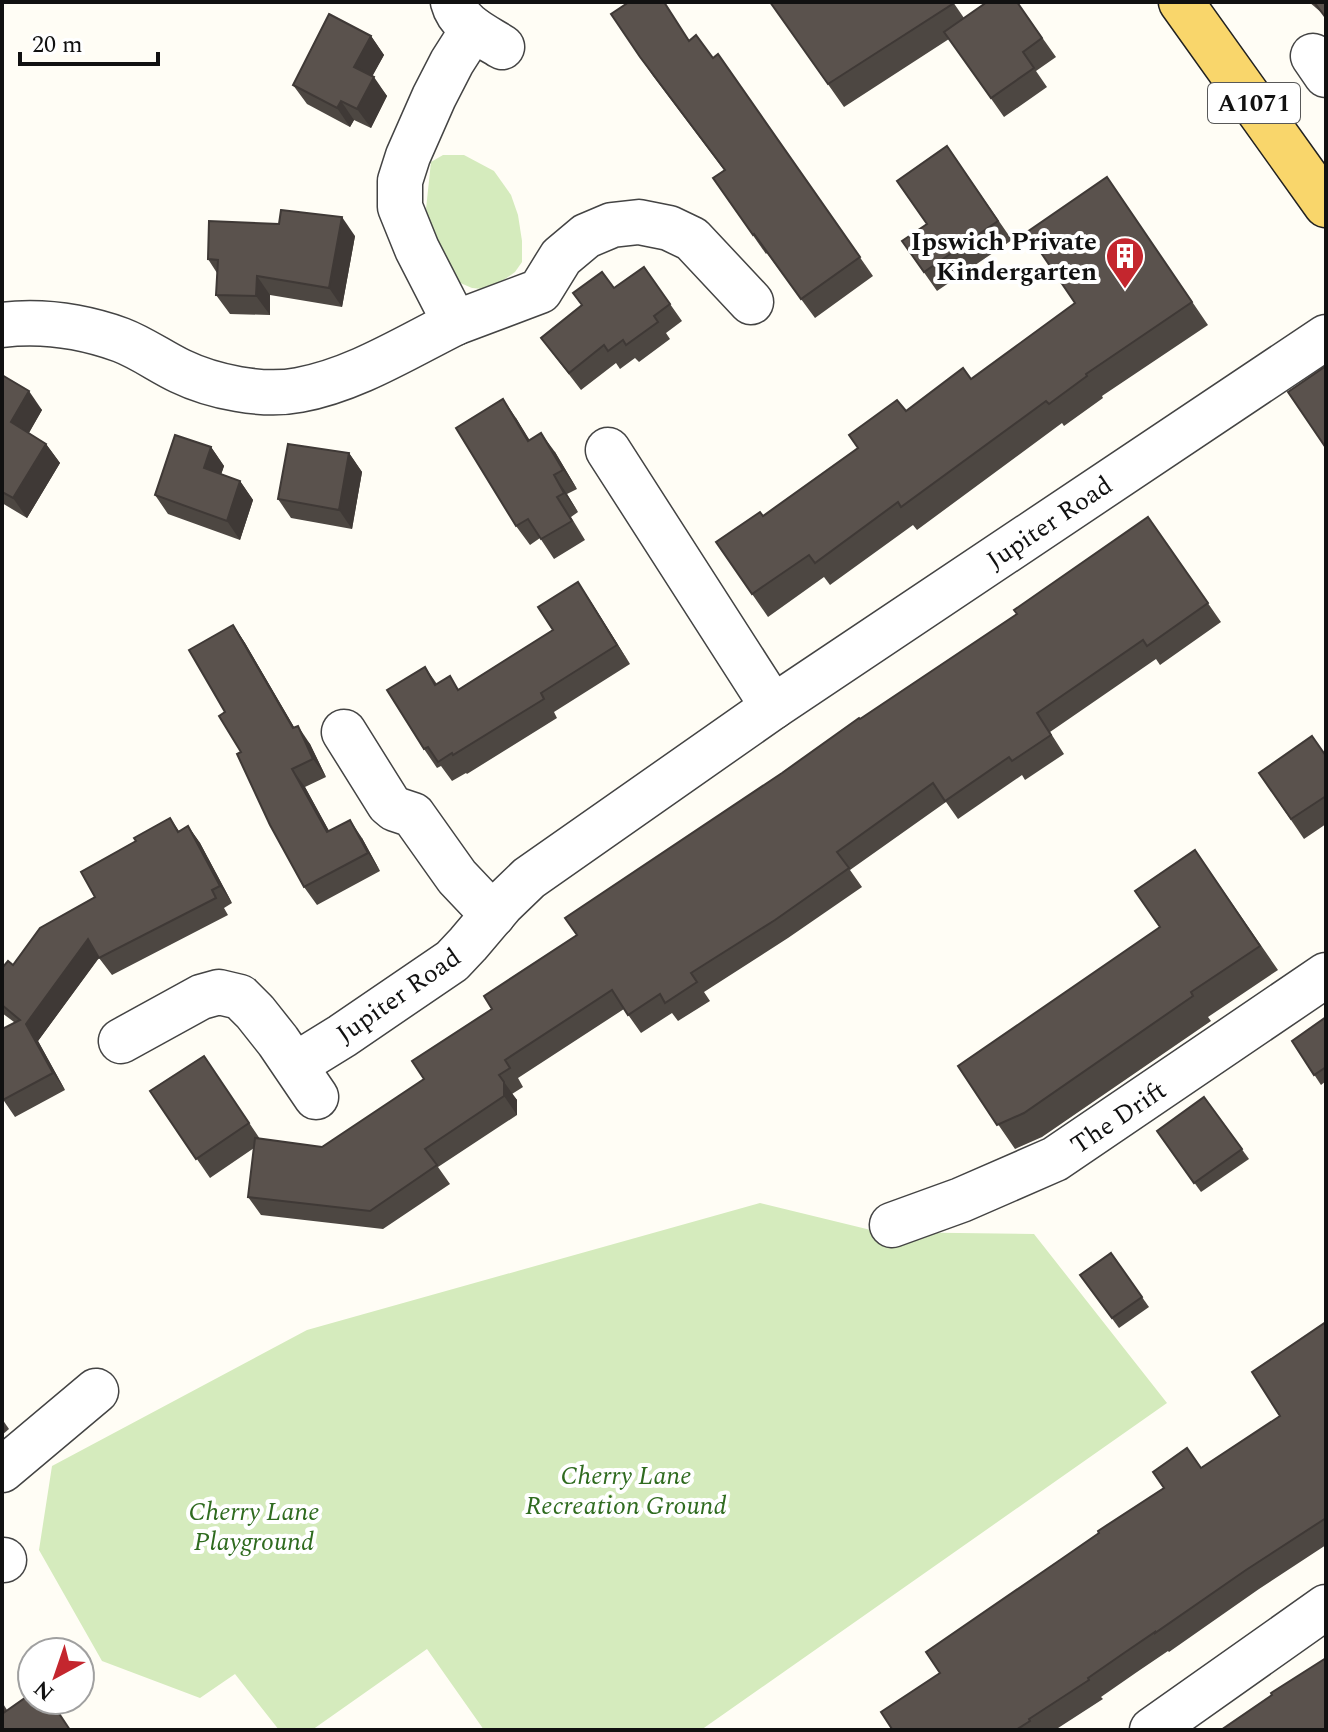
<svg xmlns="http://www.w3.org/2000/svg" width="1328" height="1732" font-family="Spectral,serif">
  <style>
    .green { fill: #d5ebbd }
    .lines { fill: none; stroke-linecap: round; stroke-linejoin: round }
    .minor-casing { stroke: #444; stroke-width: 47 }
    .major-casing { stroke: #222; stroke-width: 47 }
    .minor { stroke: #fff; stroke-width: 44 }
    .major { stroke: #f9d66b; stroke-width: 44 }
    .wall { fill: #4d4742 }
    .shaded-wall { fill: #3f3936 }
    .building { fill: #5a524d; stroke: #3f3936; stroke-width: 2 }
    .labels { text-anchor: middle; stroke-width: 8; stroke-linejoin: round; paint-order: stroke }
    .shield { fill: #fff; stroke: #585858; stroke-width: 2 }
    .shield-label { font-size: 24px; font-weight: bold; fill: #111 }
    .poi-label { font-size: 26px; font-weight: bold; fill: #111; stroke: #fff; text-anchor: end }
    .street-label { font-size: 26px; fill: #111; stroke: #fff }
    .park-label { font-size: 26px; font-style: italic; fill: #2f6b1f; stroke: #fff }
  </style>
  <rect width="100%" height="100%" fill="#fffdf5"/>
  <g class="green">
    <polygon points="443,155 464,155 494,171 511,195 518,215 522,241 522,262 515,272 495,286 483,289 472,288 458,282 442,261 426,209 431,162"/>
    <polygon points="760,1203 879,1232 1034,1234 1167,1403 701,1730 484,1730 427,1649 312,1730 279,1730 235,1674 200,1698 102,1661 39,1550 52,1466 307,1330"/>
  </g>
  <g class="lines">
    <defs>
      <g id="minor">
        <path d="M 453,2 C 459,25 483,35 502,47"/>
        <polyline points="1313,56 1326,75"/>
        <polyline points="455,323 540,291 561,257 586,236 612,225 639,222 669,228 692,239 751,302"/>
        <path d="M 2,325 C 44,320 82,326 121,340 C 142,348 161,362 180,371 C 213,387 263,397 299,390 C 354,380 405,348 455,323 L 417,249 L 400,207 L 400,181 L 408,156 L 434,97 L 452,62 L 473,29"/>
        <polyline points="608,450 773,707"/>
        <polyline points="344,732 389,804 395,809 413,815 457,877 493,915"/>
        <polyline points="121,1041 201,997 219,992 240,997 255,1012 278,1041 316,1097"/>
        <polyline points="295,1065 342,1036 452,961 468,944 502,904 529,878 773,707 1326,337"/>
        <polyline points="892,1225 961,1200 1055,1159 1326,975"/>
        <polyline points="2,1470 96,1391"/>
        <polyline points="2,1560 4,1560"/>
        <polyline points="1152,1730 1326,1607"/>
      </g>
      <polyline id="major" points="1181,2 1326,205"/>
    </defs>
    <use href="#minor" class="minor-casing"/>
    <use href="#major" class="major-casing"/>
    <use href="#minor" class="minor"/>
    <use href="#major" class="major"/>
  </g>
  <g class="wall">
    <polygon points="770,2 953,2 964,18 1017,2 1056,57 1036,71 1047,87 1004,117 949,39 844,107"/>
    <polygon points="1309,2 1326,2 1322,13"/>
    <polygon points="611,14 690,41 713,58 718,54 873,276 815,318 767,253 766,254 713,178 724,170 653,76"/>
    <polygon points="371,36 384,55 372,76 387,96 371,128 354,120 350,127 307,104 293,85"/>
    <polygon points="947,146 1012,240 937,291 902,241 927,224"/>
    <polygon points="1107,177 1208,325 1102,396 1103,398 1064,426 1062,423 917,530 913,525 830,585 824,577 768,617 716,542 763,516 858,448 906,411 971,379 1075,303"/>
    <polygon points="355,236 342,307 270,295 270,315 230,314 216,295 217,273 208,259"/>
    <polygon points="644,267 682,321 666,333 670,339 639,362 635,358 620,369 616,363 581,390 541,338"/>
    <polygon points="2,375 42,410 29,433 46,444 60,463 27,518 2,503"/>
    <polygon points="516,418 529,440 555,452 577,489 567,494 578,512 571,517 585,540 554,559 540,538 530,545 516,526"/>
    <polygon points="211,447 224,466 221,474 240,481 253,500 240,540 168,514 155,495"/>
    <polygon points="349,453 362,472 352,529 291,518 278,499"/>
    <polygon points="1148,517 1221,622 1160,665 1156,659 1050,732 1064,754 1025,780 1022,775 958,819 946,802 850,870 862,887 788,938 704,992 710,1001 678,1021 672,1013 641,1033 624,1009 518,1078 523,1087 512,1094 517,1100 517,1115 438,1167 450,1184 383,1229 261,1215 248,1197 254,1148 210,1178 150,1091 204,1056 260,1139 322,1147 424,1079 492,1009 577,935 782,773 1017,614"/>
    <polygon points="591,602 630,664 554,712 557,718 467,774 466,773 452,781 441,766 437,768 424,749 425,667 437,684 459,689 553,630"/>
    <polygon points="233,625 245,643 294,727 310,744 326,777 305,787 329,831 362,838 380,871 317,905 304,887 241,752 225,712"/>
    <polygon points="1326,756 1326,824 1304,839 1259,773"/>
    <polygon points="170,818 179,831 188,826 200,843 232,903 224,908 228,915 112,975 99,958 38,1041 65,1090 15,1117 2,1098 14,1022 2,1013 2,968 13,965 95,897 136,841"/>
    <polygon points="1195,850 1278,970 1208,1017 1211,1021 1042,1137 1015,1149 958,1066 1160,927"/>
    <polygon points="1326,1017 1326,1081 1321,1085 1292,1041"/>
    <polygon points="1204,1097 1249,1159 1201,1192 1157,1131"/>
    <polygon points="1111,1253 1149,1307 1119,1328 1080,1275"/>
    <polygon points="1326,1322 1326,1545 1259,1589 1169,1652 1168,1651 1137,1672 1101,1697 1103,1699 1055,1730 891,1730 940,1673 1201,1468 1280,1416"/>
    <polygon points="2,1419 9,1429 2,1435"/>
    <polygon points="2,1702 7,1710 2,1730"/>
  </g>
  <g class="shaded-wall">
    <polygon points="371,36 384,55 367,86 354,67"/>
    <polygon points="374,77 387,96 371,128 357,109"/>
    <polygon points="341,101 354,120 350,127 337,108"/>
    <polygon points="342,217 355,236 342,307 329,288"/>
    <polygon points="257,276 270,295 270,315 256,296"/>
    <polygon points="29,391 42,410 24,441 11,422"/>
    <polygon points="503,399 516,418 542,460 528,441"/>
    <polygon points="541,433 555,452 577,489 563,470"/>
    <polygon points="46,444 60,463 27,518 13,498"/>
    <polygon points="211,447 224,466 217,487 204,468"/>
    <polygon points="349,453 362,472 352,529 339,510"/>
    <polygon points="554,475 567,494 578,512 564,493"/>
    <polygon points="240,481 253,500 240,540 227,521"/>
    <polygon points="578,582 591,602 630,664 617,645"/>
    <polygon points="233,625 245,643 305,746 293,728"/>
    <polygon points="298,726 310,744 326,777 313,759"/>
    <polygon points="292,769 305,787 340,851 327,832"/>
    <polygon points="350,820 362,838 380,871 368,853"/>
    <polygon points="188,826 200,843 232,903 220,886"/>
    <polygon points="88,939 100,956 38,1041 65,1090 53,1073 26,1024"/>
    <polygon points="499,1075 517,1100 517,1115 504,1096"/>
  </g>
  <g class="building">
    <polygon points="629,2 664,2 689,41 696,35 713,58 718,54 860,257 801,299 754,234 753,235 713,178 725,170 640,57 611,14"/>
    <polygon points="770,2 953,2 954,3 828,84"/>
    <polygon points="987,2 1017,2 1042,38 1023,52 1034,68 991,98 944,32"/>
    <polygon points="1314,2 1326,2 1326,18"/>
    <polygon points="329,14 371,36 354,67 374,77 357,109 341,101 337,108 293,85"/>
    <polygon points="947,146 998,221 924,272 902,241 927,224 897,181"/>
    <polygon points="1107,177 1192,302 1086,374 1087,376 1049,404 1046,401 901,507 898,502 815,563 809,555 752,594 716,542 760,512 763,516 858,448 849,435 897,400 906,411 963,368 971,379 1075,303 1027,232"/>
    <polygon points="281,210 342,217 329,288 257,276 256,296 216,295 218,260 208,259 209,221 279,224"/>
    <polygon points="644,267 670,304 654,316 658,322 626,345 623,340 608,351 604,345 569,373 541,338 582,305 573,293 602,272 614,288"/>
    <polygon points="1326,366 1326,448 1288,392"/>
    <polygon points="2,375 29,391 11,422 46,444 13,498 2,492"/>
    <polygon points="503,399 528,441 541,433 563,470 554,475 564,493 557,497 572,521 541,539 528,519 516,526 456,428"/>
    <polygon points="175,435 211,447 204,468 240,481 227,521 155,495"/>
    <polygon points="288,444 349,453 339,510 278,499"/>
    <polygon points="1148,517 1208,603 1147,646 1143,640 1037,713 1051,735 1012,761 1009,757 945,801 933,783 837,852 849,868 775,920 691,973 697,982 665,1003 660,994 628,1015 612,990 505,1060 510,1068 499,1075 504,1082 504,1096 425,1149 437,1165 370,1211 248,1197 255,1138 322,1147 424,1079 412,1061 492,1009 484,996 577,935 565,918 782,773 859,718 860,719 1017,614 1014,610"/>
    <polygon points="578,582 617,645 541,693 544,699 453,755 452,753 438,762 428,747 424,749 387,690 425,667 435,685 450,676 458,690 553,630 538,607"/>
    <polygon points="233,625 293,728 298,726 313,759 292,769 327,832 350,820 368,853 304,887 270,825 237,754 241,752 219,716 225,712 189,650"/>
    <polygon points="1312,736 1326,756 1326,796 1291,819 1259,773"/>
    <polygon points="170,818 178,832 188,826 220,886 212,890 216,898 99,958 88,939 26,1024 53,1073 3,1100 2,1098 2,1029 20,1020 2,1005 2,968 8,961 13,965 40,928 95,897 81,872 136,841 134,838"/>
    <polygon points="1195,850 1260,946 1191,992 1193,996 1024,1113 997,1125 958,1066 1160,927 1135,891"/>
    <polygon points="1326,1017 1326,1067 1314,1075 1292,1041"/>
    <polygon points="204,1056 249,1123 196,1159 150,1091"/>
    <polygon points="1204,1097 1242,1149 1194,1183 1157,1131"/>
    <polygon points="1111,1253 1142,1297 1112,1318 1080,1275"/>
    <polygon points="1326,1322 1326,1518 1246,1570 1155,1633 1155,1632 1124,1653 1088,1678 1089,1680 1029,1719 1030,1721 1016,1730 891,1730 892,1729 881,1712 940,1673 926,1652 1060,1560 1099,1533 1098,1531 1164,1488 1153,1472 1187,1448 1201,1468 1280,1416 1252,1372"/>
    <polygon points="1326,1658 1326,1730 1221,1730 1272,1695 1271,1693"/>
    <polygon points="32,1693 32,1700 50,1700 70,1730 2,1730 2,1714"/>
  </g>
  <defs>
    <symbol id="building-pin" viewBox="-11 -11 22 30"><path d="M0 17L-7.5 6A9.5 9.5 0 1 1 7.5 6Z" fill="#c4262e" stroke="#fff"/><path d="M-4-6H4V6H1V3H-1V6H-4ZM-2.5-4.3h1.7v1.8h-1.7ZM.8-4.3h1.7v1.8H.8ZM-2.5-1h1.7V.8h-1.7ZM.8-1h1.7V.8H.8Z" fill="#fff"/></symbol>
  </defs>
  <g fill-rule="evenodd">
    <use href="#building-pin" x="1103" y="234" width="44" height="60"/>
  </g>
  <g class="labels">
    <rect class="shield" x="1208" y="83" width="92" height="40" rx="6"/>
    <g class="shield-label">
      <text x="1254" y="111">A1071</text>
    </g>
    <g class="poi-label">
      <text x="1097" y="250">Ipswich Private<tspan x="1097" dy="30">Kindergarten</tspan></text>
    </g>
    <g class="street-label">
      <text transform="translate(1049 522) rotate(-34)" y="9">Jupiter Road</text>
      <text transform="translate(398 995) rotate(-35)" y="9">Jupiter Road</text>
      <text transform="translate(1118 1117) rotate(-34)" y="9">The Drift</text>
    </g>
    <g class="park-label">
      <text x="626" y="1484">Cherry Lane<tspan x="626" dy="30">Recreation Ground</tspan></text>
      <text x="254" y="1520">Cherry Lane<tspan x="254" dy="30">Playground</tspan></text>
    </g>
  </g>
  <rect width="1328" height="1732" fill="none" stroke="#111111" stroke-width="8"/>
  <g transform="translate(56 1676) rotate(220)"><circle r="38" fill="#ffffff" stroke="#a0a0a0" stroke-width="2"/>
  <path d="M0-6L14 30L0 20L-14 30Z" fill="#c4262e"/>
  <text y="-12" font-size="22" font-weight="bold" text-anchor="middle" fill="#111111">N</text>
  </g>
  <path d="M20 52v12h138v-12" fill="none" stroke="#111111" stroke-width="4"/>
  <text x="32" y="52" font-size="24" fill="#111111" stroke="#ffffff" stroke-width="6" paint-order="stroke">20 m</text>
</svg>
